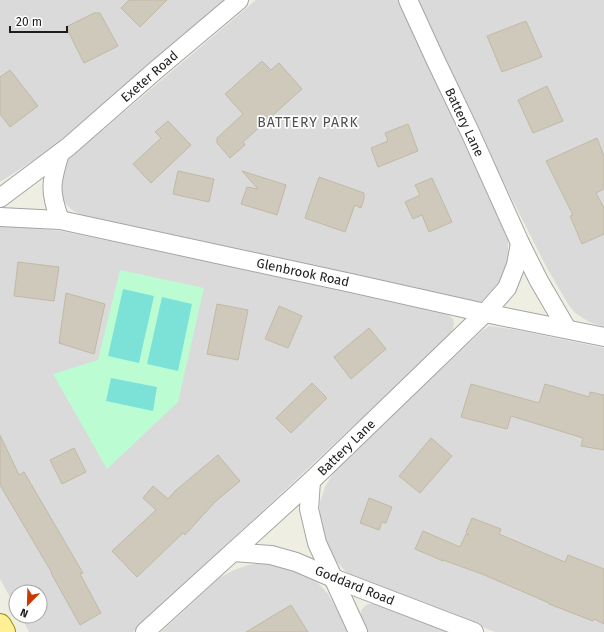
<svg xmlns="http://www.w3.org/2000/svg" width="604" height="632" font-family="'Fira Sans',sans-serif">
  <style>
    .residential { fill: #dbdada }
    .park { fill: #bcfcd3 }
    .pitch { fill: #7ce2d7 }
    .building { fill: #cfc9bb; stroke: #c1b9a4 }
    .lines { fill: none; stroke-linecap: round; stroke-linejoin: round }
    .street-casing { stroke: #a4a4a4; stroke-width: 20 }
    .primary-casing { stroke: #968f00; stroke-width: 24 }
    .street { stroke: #fff; stroke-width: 18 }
    .primary { stroke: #ffef97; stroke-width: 22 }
    .labels { text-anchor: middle; stroke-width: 3.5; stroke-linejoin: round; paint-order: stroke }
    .street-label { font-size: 13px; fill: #1d1d1d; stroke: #fff }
    .neighbourhood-label { font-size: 14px; letter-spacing: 1px; fill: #505050; stroke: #fff }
  </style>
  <rect width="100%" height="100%" fill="#efeee2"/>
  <g class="residential">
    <polygon points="0,0 229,0 45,153 0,182"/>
    <polygon points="256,0 398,0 485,185 505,228 508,239 508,262 498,288 483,303 83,216 72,210 65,203 62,196 59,187 65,163 71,157"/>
    <polygon points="418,0 604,0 604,327 589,322 575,313 568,304 547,268 489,154"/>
    <polygon points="0,225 61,231 214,263 444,314 450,316 453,319 454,324 452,331 441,344 133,632 29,632 21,616 40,616 40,592 16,592 16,608 0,579"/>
    <polygon points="489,326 512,329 604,348 604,632 495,632 361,580 346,572 336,561 327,547 319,519 320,502 325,487 334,472 351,453 482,331"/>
    <polygon points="264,563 279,565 306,575 318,583 328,594 350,632 161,632 219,578 234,570 248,565"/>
    <polygon points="368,604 374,604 382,607 448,632 368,632 361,616 361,611 364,607"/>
  </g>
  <polygon class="park" points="120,270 204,288 178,402 107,469 53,374 98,360"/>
  <g class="pitch">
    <polygon points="123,289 154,296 139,363 108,356"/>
    <polygon points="162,297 192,304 178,371 147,364"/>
    <polygon points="111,378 157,387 153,411 106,401"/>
  </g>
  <g class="building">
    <polygon points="129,0 167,0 140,27 121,8"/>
    <polygon points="94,13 100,13 118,46 84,63 66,27"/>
    <polygon points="526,21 542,57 502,72 487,36"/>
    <polygon points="262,61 271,70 279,63 302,89 243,142 245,145 230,158 217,143 217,138 243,114 225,94"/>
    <polygon points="10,70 38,106 10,127 0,114 0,77"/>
    <polygon points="547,86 563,121 533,133 518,100"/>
    <polygon points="168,121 191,145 151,183 133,164 161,138 155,132"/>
    <polygon points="408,124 418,151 378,167 371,148 388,141 385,133"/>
    <polygon points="597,138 604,156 604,189 596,193 604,208 604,234 582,244 570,216 573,215 546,161"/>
    <polygon points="178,171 214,179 209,202 173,194"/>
    <polygon points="242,171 286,185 277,215 241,204 247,187 258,189"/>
    <polygon points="319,177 364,193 364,199 361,208 355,205 345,232 305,218"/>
    <polygon points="432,178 452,222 429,232 422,215 413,219 405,202 420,195 415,185"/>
    <polygon points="18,262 59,267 54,301 14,296"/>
    <polygon points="66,293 105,304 94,354 59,343"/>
    <polygon points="217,304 248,310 238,360 207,354"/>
    <polygon points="279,306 302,316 288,348 265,339"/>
    <polygon points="369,328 386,349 351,379 334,357"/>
    <polygon points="312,383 327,398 291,433 276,418"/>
    <polygon points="471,384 539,403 545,384 589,397 590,392 604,395 604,450 581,446 583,438 511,416 507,429 461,417"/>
    <polygon points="0,435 19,475 24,472 83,573 80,574 101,613 80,625 51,573 52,573 0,485"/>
    <polygon points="431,438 452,456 420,493 399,476"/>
    <polygon points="74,448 86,472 62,484 50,460"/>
    <polygon points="218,455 240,481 215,502 185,535 183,533 137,577 112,551 156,510 143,498 153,486 168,499 175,491"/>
    <polygon points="369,498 392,507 386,523 382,522 379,530 360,523"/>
    <polygon points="472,518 501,529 499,534 565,562 568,555 604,569 604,624 594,619 593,621 549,604 549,603 482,574 443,560 443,561 415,549 423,531 460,547 466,534 469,535 466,532"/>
    <polygon points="291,605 308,632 246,632"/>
  </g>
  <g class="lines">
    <defs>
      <g id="street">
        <polyline points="408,0 435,59 470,132 520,243 539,281 567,329"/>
        <path d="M 60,153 C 51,182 49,191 60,220"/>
        <polyline points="0,198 68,147 156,70 239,0"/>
        <polyline points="0,217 60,220 351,283 485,313 604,337"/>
        <polyline points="311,481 309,509 317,543 358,632"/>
        <polyline points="233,552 271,555 296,562 333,578 474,632"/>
        <polyline points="145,632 311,481 485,313 507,288 516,265 520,243"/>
      </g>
      <polyline id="primary" points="0,625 4,632"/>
    </defs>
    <use href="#street" class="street-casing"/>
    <use href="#primary" class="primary-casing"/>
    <use href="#street" class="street"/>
    <use href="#primary" class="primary"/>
  </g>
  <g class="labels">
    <g class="street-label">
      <text transform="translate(149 76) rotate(-41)" y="5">Exeter Road</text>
      <text transform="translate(465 122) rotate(65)" y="5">Battery Lane</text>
      <text transform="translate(303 272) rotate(12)" y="5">Glenbrook Road</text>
      <text transform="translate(346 447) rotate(-44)" y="5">Battery Lane</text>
      <text transform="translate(355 585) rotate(22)" y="5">Goddard Road</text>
    </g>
    <g class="neighbourhood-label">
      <text x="308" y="127">BATTERY PARK</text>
    </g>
  </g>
  <g transform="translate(28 604) rotate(203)"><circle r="19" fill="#ffffff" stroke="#a5a5a5"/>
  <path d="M0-3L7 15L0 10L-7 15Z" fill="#ca3900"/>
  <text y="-6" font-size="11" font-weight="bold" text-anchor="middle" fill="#1d1d1d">N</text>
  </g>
  <path d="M10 26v6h57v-6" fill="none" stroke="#1d1d1d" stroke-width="2"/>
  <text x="16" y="26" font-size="12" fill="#1d1d1d" stroke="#ffffff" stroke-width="3" paint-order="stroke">20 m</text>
</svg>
